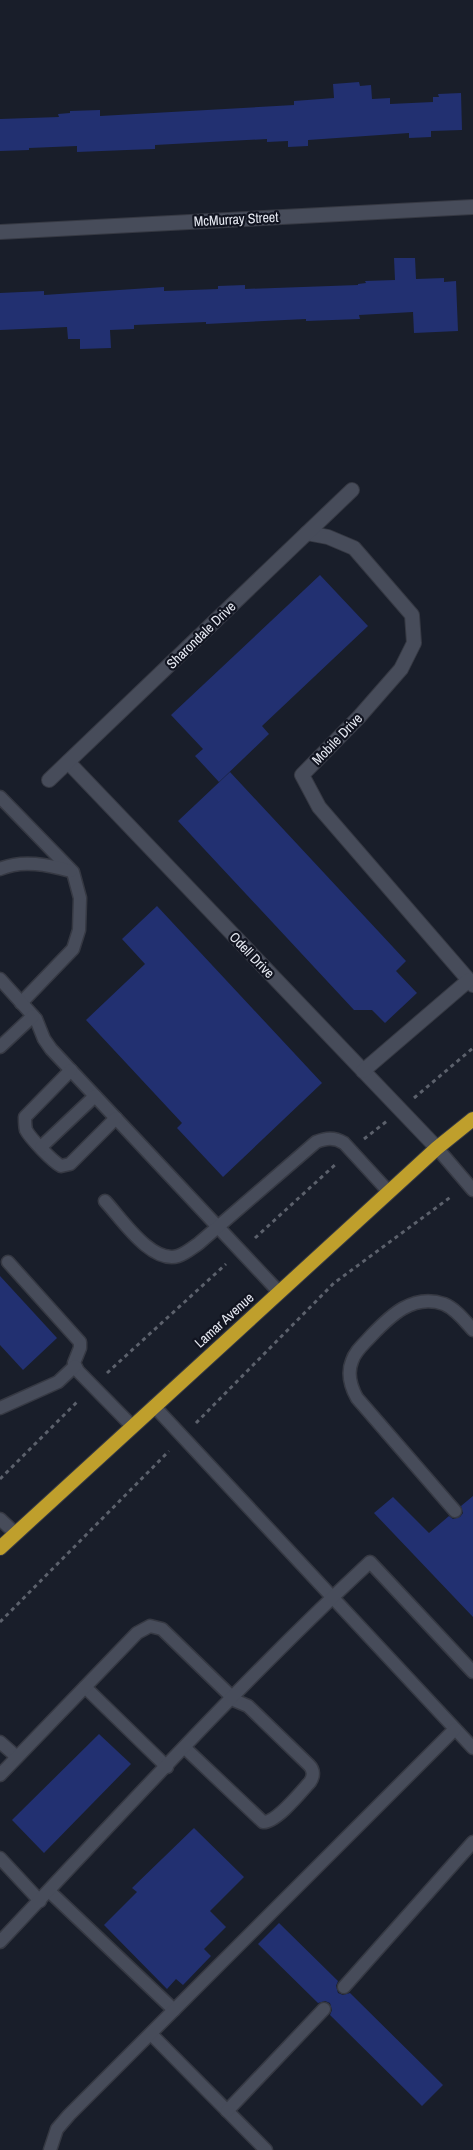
<svg xmlns="http://www.w3.org/2000/svg" width="473" height="2150" font-family="'Archivo Narrow',sans-serif">
  <style>
    .building { fill: #223071 }
    .lines { fill: none; stroke-linecap: round; stroke-linejoin: round }
    .service-casing { stroke: #363943; stroke-width: 15 }
    .minor-casing { stroke: #363943; stroke-width: 16 }
    .trunk-casing { stroke: #363943; stroke-width: 16 }
    .path { stroke: #5c616c; stroke-width: 3; stroke-dasharray: 4 4; stroke-linecap: butt }
    .service { stroke: #474c5a; stroke-width: 12 }
    .minor { stroke: #474c5a; stroke-width: 14 }
    .trunk { stroke: #bf9f2c; stroke-width: 14 }
    .labels { text-anchor: middle; stroke-width: 4.5; stroke-linejoin: round; paint-order: stroke }
    .street-label { font-size: 14px; fill: #e5e8f1; stroke: #111420 }
  </style>
  <rect width="100%" height="100%" fill="#191e2a"/>
  <g class="building">
    <polygon points="359,82 360,86 371,85 372,99 390,98 390,104 433,102 433,97 439,97 438,94 461,93 462,130 431,131 431,137 409,138 409,133 308,140 308,146 288,147 288,141 267,142 267,139 155,145 155,149 127,150 77,152 77,146 29,148 29,150 0,151 0,119 59,117 58,114 70,113 70,111 100,110 100,116 294,105 294,101 334,98 333,84"/>
    <polygon points="394,258 415,258 416,279 444,278 444,282 456,281 458,331 414,333 413,312 359,315 360,319 306,321 306,319 206,324 206,322 134,325 134,329 110,330 111,348 80,349 80,339 68,339 67,327 0,330 0,293 44,291 44,295 164,287 164,291 218,289 218,286 245,285 245,289 358,285 358,284 366,283 365,281 395,280"/>
    <polygon points="320,575 368,626 262,726 269,734 219,782 195,756 203,749 171,715"/>
    <polygon points="230,772 406,961 396,971 417,993 385,1023 372,1010 354,1010 178,821"/>
    <polygon points="157,906 322,1083 223,1177 177,1128 182,1123 86,1020 145,964 122,939"/>
    <polygon points="0,1276 57,1338 23,1370 0,1345"/>
    <polygon points="473,1496 473,1617 374,1513 393,1497 429,1533 449,1516 453,1519 460,1517 463,1513 461,1506"/>
    <polygon points="99,1734 131,1764 44,1853 12,1820"/>
    <polygon points="194,1828 244,1877 210,1911 226,1927 204,1949 211,1956 183,1985 176,1979 167,1989 104,1925 137,1892 132,1888"/>
    <polygon points="279,1923 338,1981 336,1986 338,1993 343,1995 350,1993 443,2085 422,2106 330,2015 332,2010 330,2003 325,2001 318,2003 258,1944"/>
  </g>
  <g class="lines">
    <defs>
      <g id="service">
        <polyline points="0,797 73,872 80,898 79,930 73,949 21,1003"/>
        <path d="M 0,869 C 22,859 49,865 71,871"/>
        <polyline points="0,979 36,1019 44,1039 51,1049 279,1292"/>
        <polyline points="0,1047 33,1016"/>
        <path d="M 71,1070 L 25,1117 C 25,1121 25,1126 26,1130 C 30,1138 53,1162 61,1166 L 70,1164 L 116,1118"/>
        <polyline points="41,1147 95,1096"/>
        <polyline points="437,1148 473,1190"/>
        <path d="M 105,1201 C 121,1218 151,1264 178,1256 C 185,1254 192,1248 198,1244 L 316,1142 C 326,1138 334,1137 344,1143 L 389,1192"/>
        <polyline points="8,1262 80,1342 80,1348 74,1363 78,1371 132,1426"/>
        <polyline points="154,1406 473,1748"/>
        <polyline points="0,1408 58,1382 75,1366"/>
        <path d="M 455,1511 L 357,1398 C 351,1387 347,1373 352,1361 C 355,1351 364,1344 371,1336 C 390,1316 413,1293 444,1304 C 456,1309 465,1321 473,1330"/>
        <polyline points="0,1519 15,1533"/>
        <polyline points="85,1687 167,1767"/>
        <polyline points="0,1742 17,1757"/>
        <path d="M 0,1775 L 137,1633 L 150,1626 L 162,1629 L 236,1701 L 248,1706 L 309,1765 C 314,1770 314,1776 310,1782 C 301,1792 276,1823 263,1822 L 185,1748"/>
        <polyline points="0,1858 40,1901"/>
        <polyline points="49,1891 174,2010"/>
        <path d="M 0,1942 C 121,1814 241,1682 370,1562 L 473,1672"/>
        <polyline points="344,1987 473,1842"/>
        <polyline points="151,2034 266,2150"/>
        <polyline points="227,2111 324,2009"/>
        <polyline points="50,2150 57,2129 69,2115 455,1729"/>
      </g>
      <g id="minor">
        <polyline points="0,232 473,207"/>
        <polyline points="307,533 328,537 354,548 412,615 414,643 401,669 359,717 302,775 319,807 473,985"/>
        <polyline points="68,762 437,1148"/>
        <polyline points="49,780 352,490"/>
        <polyline points="363,1071 469,980"/>
      </g>
      <polyline id="trunk" points="0,1548 437,1148 473,1119"/>
    </defs>
    <use href="#service" class="service-casing"/>
    <use href="#minor" class="minor-casing"/>
    <use href="#trunk" class="trunk-casing"/>
    <g class="path">
      <polyline points="414,1098 473,1048"/>
      <polyline points="364,1139 387,1121"/>
      <polyline points="255,1238 337,1163"/>
      <polyline points="107,1373 226,1264"/>
      <polyline points="196,1423 334,1283 452,1196"/>
      <polyline points="0,1479 79,1400"/>
      <polyline points="0,1622 169,1451"/>
    </g>
    <use href="#service" class="service"/>
    <use href="#minor" class="minor"/>
    <use href="#trunk" class="trunk"/>
  </g>
  <g class="labels">
    <g class="street-label">
      <text transform="translate(236 219) rotate(-3)" y="5">McMurray Street</text>
      <text transform="translate(201 635) rotate(-44)" y="5">Sharondale Drive</text>
      <text transform="translate(337 739) rotate(-46)" y="5">Mobile Drive</text>
      <text transform="translate(252 955) rotate(46)" y="5">Odell Drive</text>
      <text transform="translate(224 1320) rotate(-42)" y="5">Lamar Avenue</text>
    </g>
  </g>
</svg>
